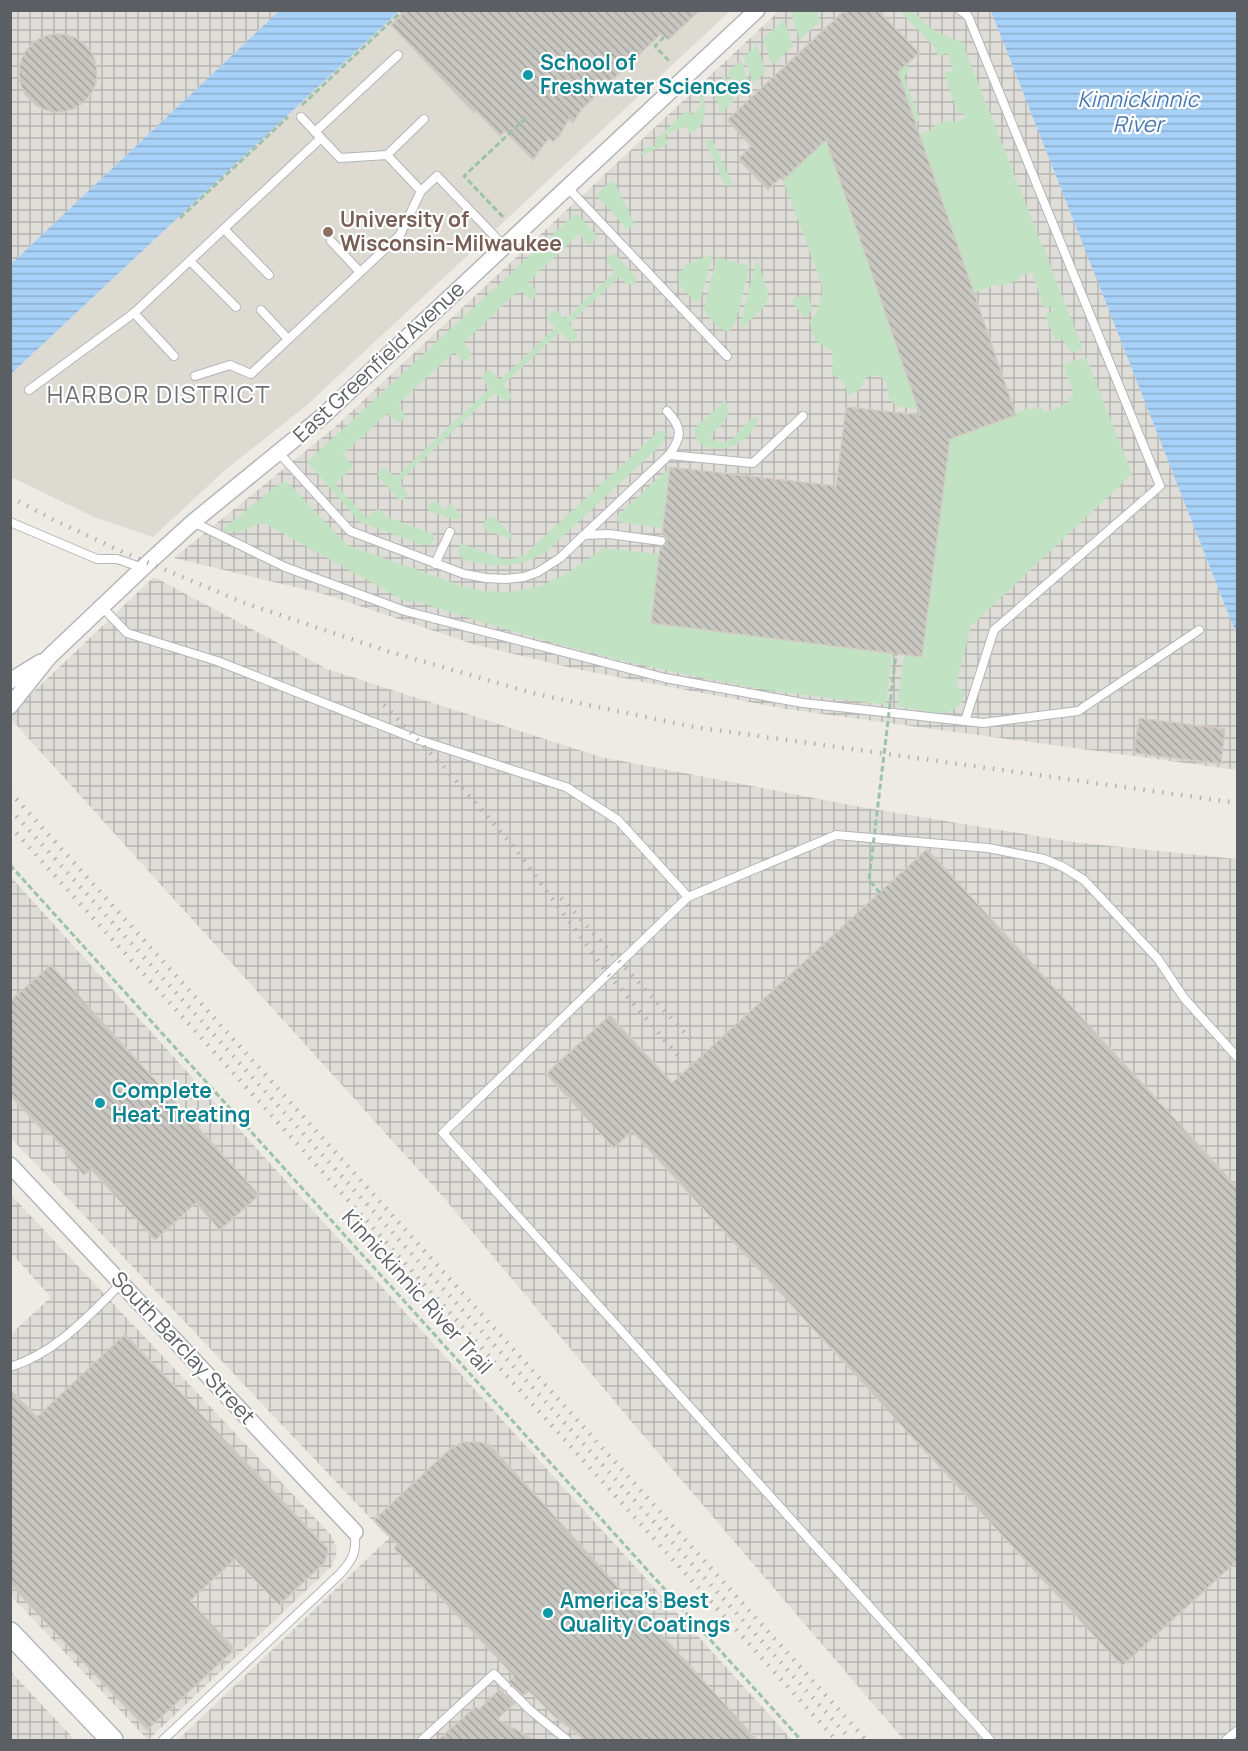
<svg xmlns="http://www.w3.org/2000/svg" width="1248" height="1751" font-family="Manrope,sans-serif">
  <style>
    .industrial { fill: url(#industrial-grid) }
    .education { fill: #dddad2 }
    .green { fill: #c2e3c3 }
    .water { fill: url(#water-rules) }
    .building { fill: url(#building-back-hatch); stroke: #d1cdc2; stroke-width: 1.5 }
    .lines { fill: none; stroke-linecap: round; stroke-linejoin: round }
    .service-casing { stroke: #b4b5b9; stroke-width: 10 }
    .minor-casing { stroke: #b4b5b9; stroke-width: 18 }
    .secondary-casing { stroke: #b5b7bc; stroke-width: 24 }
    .path { stroke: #9cc3a9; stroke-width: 3; stroke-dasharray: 6 3; stroke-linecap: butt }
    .service { stroke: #fff; stroke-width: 8 }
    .minor { stroke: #fff; stroke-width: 15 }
    .secondary { stroke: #fff; stroke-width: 21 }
    .rail { stroke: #b2b2b3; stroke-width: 4.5; stroke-dasharray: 1.5 8; stroke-linecap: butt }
    .path-bridge { stroke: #9cc3a9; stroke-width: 3; stroke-dasharray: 6 3; stroke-linecap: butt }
    .culture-dot { fill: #0f9aa8; stroke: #fff; stroke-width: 2 }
    .education-dot { fill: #8d6e63; stroke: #fff; stroke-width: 2 }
    .labels { text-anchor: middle; stroke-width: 4.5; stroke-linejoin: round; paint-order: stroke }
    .culture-label { font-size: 21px; font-weight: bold; fill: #0d838f; stroke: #fff; text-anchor: start }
    .education-label { font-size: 21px; font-weight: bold; fill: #785e54; stroke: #fff; text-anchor: start }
    .street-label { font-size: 21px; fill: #5b5e63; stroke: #fff }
    .water-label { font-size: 22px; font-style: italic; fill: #4a78b1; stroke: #fff }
    .quarter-label { font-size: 24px; letter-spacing: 1.5px; fill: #6d7075; stroke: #fff }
  </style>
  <defs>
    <pattern id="industrial-grid" width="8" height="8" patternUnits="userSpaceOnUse" patternTransform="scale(1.5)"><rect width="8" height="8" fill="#dfddd8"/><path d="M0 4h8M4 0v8" fill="none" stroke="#b8b6b3"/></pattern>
    <pattern id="water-rules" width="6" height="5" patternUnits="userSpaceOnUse" patternTransform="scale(1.5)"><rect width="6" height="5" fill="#a8d1f8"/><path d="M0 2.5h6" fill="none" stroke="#8cadcc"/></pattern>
    <pattern id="building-back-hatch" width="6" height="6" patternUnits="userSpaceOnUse" patternTransform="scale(1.5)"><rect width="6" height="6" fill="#c8c6c0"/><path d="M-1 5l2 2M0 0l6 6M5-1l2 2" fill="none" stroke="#a5a4a0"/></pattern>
  </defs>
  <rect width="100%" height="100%" fill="#edebe3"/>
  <g class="industrial">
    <polygon points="11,11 279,11 11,264"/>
    <polygon points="779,11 991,11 1237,636 1237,770 786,709 576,669 473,644 324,594 174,558 335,427"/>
    <polygon points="154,577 327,669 601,757 861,807 1073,842 1237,859 1237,1740 904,1740 631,1421 444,1198 11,719 10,714"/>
    <polygon points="10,876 792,1740 178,1740 389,1538 11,1138"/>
    <polygon points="11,1195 331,1535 337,1548 336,1557 331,1567 148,1740 11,1596 10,1335 51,1297 11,1253"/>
    <polygon points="10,1672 11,1672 75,1740 11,1740"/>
  </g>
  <polygon class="education" points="399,11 730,11 307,405 224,471 153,537 94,517 11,477 11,374"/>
  <g class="green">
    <polygon points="794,10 817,11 820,21 800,40 791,13"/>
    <path d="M 900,11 C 919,10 920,21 934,30 C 943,35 953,38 962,42 L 1083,349 L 1071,353 L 1063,338 L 1055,341 L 1045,314 L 1054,310 L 1052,306 L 1044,309 L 1032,272 L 1018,277 L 1019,280 L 998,287 L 996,284 L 974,293 L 920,134 L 934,129 L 934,125 L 949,120 L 951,123 L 965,118 L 963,113 L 958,114 L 944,73 L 953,70 L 947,53 L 938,56 L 935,48 Z"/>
    <polygon points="784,20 793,46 772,65 763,39"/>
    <polygon points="757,45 766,72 753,83 744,57"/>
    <polygon points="741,60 750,87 737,98 728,72"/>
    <polygon points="906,65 910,70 904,76 920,120 916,122 898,72"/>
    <polygon points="725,75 734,101 721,113 712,86 715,84 718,87 724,81 722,78"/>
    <path d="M 702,96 C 709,111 705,127 690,134 L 686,126 L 665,135 L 668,144 L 637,157 L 647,147 L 655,146 L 656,139 L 687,110 L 692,115 L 702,105 L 698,100 Z"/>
    <polygon points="712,139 732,184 726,186 705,142"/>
    <path d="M 826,140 L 918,409 L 899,407 L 889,399 L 886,383 L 881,377 L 873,375 L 867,377 L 858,391 L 848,395 C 845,384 841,379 831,373 C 839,339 823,355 813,336 C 811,332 812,326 809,322 C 819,310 822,301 822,285 L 783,180 Z"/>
    <polygon points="614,181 635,225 627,229 596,195 610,182"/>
    <polygon points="576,213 597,236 597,239 592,243 588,244 579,234 528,282 537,292 537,295 531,300 519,290 463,343 471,352 471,356 466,361 463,361 454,352 398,404 406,417 400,422 397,422 388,413 343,454 352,464 352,468 335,484 366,517 379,509 387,517 433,534 435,539 428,545 423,545 360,522 307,462"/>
    <polygon points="611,254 616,255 636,277 636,282 633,285 628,285 619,277 569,324 577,334 577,337 572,342 569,341 560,332 504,384 512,397 507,402 494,393 399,482 408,494 403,500 399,500 378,476 378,473 382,468 386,468 395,478 490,388 482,379 482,376 488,370 491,371 500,380 555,328 547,318 553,310 556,310 565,319 615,272 607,263 607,258"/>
    <polygon points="713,254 700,301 696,303 679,285 678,275 685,265"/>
    <polygon points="717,257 750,266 735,324 728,332 719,328 705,312 705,302"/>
    <polygon points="757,258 769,297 763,308 742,328 740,325"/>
    <polygon points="808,294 812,309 805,318 792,302 794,298"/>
    <polygon points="1086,357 1132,474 971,626 956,685 965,692 961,703 949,713 934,713 897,706 904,656 922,657 950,439 1016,415 1015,413 1029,408 1030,410 1041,406 1044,412 1068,403 1067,398 1074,395 1063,365"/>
    <path d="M 725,400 L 729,412 L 722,425 L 711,433 L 713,440 C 740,450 739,418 759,417 C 756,425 753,432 747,437 C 731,452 698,456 693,430 Z"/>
    <path d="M 660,430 L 664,431 L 666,434 L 662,444 L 547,551 C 520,569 492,568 462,559 L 459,555 L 459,546 L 463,544 L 506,560 L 523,556 Z"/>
    <polygon points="670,467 663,528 618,522 617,516"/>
    <path d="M 283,481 L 288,483 L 347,545 L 462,586 L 485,591 L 512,592 L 540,586 L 564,575 L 604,548 L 659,554 L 651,623 L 892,654 L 886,705 C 841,699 795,695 750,687 C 637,667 525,638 417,601 L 407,602 L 262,522 L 238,533 L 232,530 L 227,533 L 223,529 Z"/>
    <polygon points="434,500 445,509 451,504 460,514 460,517 455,520 429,511 428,506"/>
    <polygon points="491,517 494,517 513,536 512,539 484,530 482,524"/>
  </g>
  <g class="water">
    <polygon points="279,11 399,11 11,374 11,264"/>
    <polygon points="991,11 1237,11 1237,636"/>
  </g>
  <g class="building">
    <polygon points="406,10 700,10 668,40 661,34 582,109 573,123 569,119 560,135 553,142 549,138 533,160 505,131 500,136 476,111 474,113 391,25"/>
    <polygon points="845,10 878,10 919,53 898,72 1016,415 950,439 922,657 651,623 660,547 665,545 667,541 665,537 662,535 670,467 836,486 846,407 920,415 826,140 783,180 780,178 768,190 738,159 751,146 727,120"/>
    <circle cx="58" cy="73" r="39"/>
    <polygon points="1139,718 1225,729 1221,764 1134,753"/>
    <polygon points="927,849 1238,1188 1238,1560 1122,1666 632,1131 614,1148 546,1074 610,1015 672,1083"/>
    <polygon points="51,965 259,1195 220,1230 196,1203 155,1240 91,1169 84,1175 66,1155 68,1153 47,1130 45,1133 10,1095 10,1001"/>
    <polygon points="125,1334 328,1549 325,1562 279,1605 235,1559 190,1601 235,1649 147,1730 10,1584 10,1389 37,1417"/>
    <polygon points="463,1442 479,1442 490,1445 757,1740 585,1740 555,1717 529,1691 524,1695 512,1685 509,1681 514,1676 394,1548 397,1544 374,1520 450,1449"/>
    <polygon points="500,1689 515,1703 497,1719 535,1740 438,1740 475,1707 479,1709"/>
  </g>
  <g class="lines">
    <defs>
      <g id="service">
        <polyline points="960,10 968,16 1160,486 994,630 965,721"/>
        <polyline points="301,117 340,158 387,155 421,191"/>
        <polyline points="315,132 398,55"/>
        <polyline points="387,155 424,119"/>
        <polyline points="567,187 727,356"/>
        <polyline points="224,229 269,275"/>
        <polyline points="331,241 360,272"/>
        <polyline points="190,261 236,307"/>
        <polyline points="261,310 288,339"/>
        <polyline points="134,313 174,356"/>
        <polyline points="195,376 230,365 251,374 400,235 421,191 437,176 504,246"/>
        <polyline points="29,390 134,313 321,138"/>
        <polyline points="279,453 350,531 464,574 486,578 505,579 524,577 538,572 560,558 584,535 609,534 661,541"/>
        <polyline points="669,455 753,463 803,416"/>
        <polyline points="10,522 97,559 117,559 143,568"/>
        <polyline points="193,522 285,567 405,611 665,678 803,703 983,723 1078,711 1199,630"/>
        <path d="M 584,535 L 669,455 C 682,437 683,428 667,411"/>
        <polyline points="435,564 450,532"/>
        <polyline points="102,607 127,633 217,661 416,739 566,787 618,820 688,897"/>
        <path d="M 10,1367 C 56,1353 88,1316 122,1283"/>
        <polyline points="511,1691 530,1710 567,1740"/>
        <path d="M 163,1740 L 340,1574 C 354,1558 356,1553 355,1532"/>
        <polyline points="422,1740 494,1674 506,1686"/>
        <polyline points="990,1740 443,1133 688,897 836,835 988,848 1044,859 1063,867 1084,880 1158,959 1184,998 1238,1058"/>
        <polyline points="1226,1740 1238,1730"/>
      </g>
      <g id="minor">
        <polyline points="10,681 41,662"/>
        <polyline points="10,706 49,657 148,563 193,522 323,416 757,10"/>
        <polyline points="10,1165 355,1532"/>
      </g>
      <polyline id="secondary" points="10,1633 112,1740"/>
    </defs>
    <use href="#service" class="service-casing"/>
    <use href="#minor" class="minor-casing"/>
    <use href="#secondary" class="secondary-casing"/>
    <g class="path">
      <polyline points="664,37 655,46 669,61"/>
      <polyline points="302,105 403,10"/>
      <polyline points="503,217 464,176 527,117"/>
      <polyline points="180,218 288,117"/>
      <polyline points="10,865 801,1740"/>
    </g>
    <use href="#service" class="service"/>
    <use href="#minor" class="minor"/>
    <use href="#secondary" class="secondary"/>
    <g class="rail">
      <polyline points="10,497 54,520 125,553 247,604 387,651 536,694 694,727 1238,803"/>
      <polyline points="384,705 443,766 514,847 608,974 680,1058"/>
      <polyline points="10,792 866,1740"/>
      <polyline points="10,809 851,1740"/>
      <polyline points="10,826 836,1740"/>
      <polyline points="561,898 696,1045"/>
    </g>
    <polyline class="path-bridge" points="880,893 869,880 896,654"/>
  </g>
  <g class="culture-dot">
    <circle cx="528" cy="75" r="6"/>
    <circle cx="100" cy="1103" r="6"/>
    <circle cx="548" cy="1613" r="6"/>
  </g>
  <circle class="education-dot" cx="328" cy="232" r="6"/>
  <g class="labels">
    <g class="culture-label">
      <text x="540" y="70">School of<tspan x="540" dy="24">Freshwater Sciences</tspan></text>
      <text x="112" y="1098">Complete<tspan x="112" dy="24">Heat Treating</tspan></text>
      <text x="560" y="1608">America's Best<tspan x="560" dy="24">Quality Coatings</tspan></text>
    </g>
    <g class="education-label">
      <text x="340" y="227">University of<tspan x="340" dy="24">Wisconsin-Milwaukee</tspan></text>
    </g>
    <g class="street-label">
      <text transform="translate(379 362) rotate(-43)" y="7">East Greenfield Avenue</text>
      <text transform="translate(417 1292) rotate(48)" y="7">Kinnickinnic River Trail</text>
      <text transform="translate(183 1348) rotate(47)" y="7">South Barclay Street</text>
    </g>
    <g class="water-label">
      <text x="1138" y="107">Kinnickinnic<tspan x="1138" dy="25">River</tspan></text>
    </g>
    <g class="quarter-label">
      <text x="159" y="403">HARBOR DISTRICT</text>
    </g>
  </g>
  <rect width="1248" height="1751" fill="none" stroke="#5b5e63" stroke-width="24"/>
</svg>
